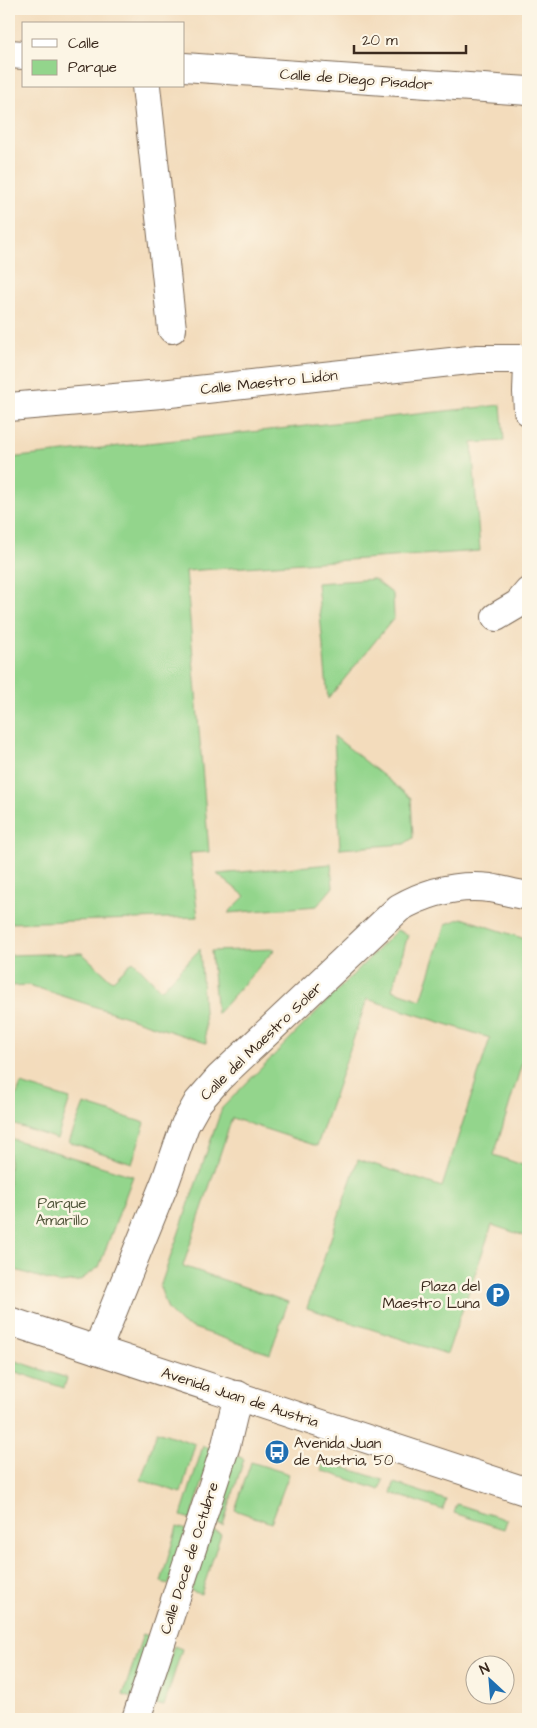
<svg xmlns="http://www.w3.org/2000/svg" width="537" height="1728" font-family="'Architects Daughter',sans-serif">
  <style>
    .green { fill: #93d58c; stroke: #678055 }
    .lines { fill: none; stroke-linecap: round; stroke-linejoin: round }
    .minor-casing { stroke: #7b6855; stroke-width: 30 }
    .major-casing { stroke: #7b6855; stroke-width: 30 }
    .minor { stroke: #fff; stroke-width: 28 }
    .major { stroke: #fff; stroke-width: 28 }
    .labels { text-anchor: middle; stroke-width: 5; stroke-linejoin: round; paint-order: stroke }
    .street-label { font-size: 15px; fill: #3b2a1e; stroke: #fcf5e5 }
    .park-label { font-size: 15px; fill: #51553a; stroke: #fcf5e5 }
    .poi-label { font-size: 15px; fill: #3b2a1e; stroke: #fcf5e5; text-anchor: end }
  </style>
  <rect width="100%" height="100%" fill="#fcf5e5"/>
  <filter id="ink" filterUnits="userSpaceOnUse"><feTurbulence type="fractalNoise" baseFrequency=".02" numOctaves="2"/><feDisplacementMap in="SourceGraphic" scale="10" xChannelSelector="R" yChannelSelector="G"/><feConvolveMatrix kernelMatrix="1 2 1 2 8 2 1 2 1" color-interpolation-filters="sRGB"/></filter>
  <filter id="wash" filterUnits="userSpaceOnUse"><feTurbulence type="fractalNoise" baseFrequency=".0096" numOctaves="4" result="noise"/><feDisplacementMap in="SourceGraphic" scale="20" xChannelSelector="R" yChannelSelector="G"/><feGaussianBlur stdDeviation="1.12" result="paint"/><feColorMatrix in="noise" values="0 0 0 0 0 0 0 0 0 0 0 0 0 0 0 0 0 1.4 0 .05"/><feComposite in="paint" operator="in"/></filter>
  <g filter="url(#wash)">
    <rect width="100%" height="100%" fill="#f3dcbc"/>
    <g class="green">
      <polygon points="501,405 504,441 472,443 480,551 186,571 209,852 190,853 198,917 9,923 9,458"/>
      <polygon points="374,579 393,594 394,618 328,699 317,583"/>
      <polygon points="334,736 411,798 413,838 404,844 340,849"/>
      <polygon points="331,864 333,887 317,906 228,913 245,896 217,874"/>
      <polygon points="462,918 528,940 528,1050 526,1050 494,1155 528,1167 528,1237 492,1225 447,1354 307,1308 358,1159 442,1187 490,1038 367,999 317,1146 232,1118 183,1266 288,1302 270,1354 182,1324 168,1310 160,1287 222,1108 397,930 408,935 392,990 421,1000 446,924"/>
      <polygon points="200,949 206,1043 29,985 9,986 9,955 82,953 112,981 133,961 161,990"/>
      <polygon points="275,949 217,1014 211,951"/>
      <polygon points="21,1084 70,1099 57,1139 9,1123 9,1114"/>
      <polygon points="84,1104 145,1123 132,1163 69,1142"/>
      <polygon points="9,1138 133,1176 99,1267 79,1281 58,1283 9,1268"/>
      <polygon points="16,1361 67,1378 64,1388 13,1371"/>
      <polygon points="157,1431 195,1444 181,1493 141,1480"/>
      <polygon points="203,1446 213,1449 191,1519 181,1516"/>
      <polygon points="235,1455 244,1459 223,1525 214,1523"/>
      <polygon points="324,1461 383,1480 380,1490 321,1470"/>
      <polygon points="251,1462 289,1474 271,1523 235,1510"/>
      <polygon points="394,1483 446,1500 443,1510 391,1493"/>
      <polygon points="457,1504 507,1520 504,1529 454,1513"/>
      <polygon points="177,1527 186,1530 169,1584 161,1582"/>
      <polygon points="212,1530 221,1534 201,1594 191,1591"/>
      <polygon points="143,1634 152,1637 132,1698 123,1695"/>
      <polygon points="174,1646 182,1649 164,1706 156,1704"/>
    </g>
  </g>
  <g filter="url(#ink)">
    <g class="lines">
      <defs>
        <g id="minor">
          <polyline points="9,54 24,55"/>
          <polyline points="184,67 528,91"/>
          <polyline points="146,86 172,329"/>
          <polyline points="528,365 527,392 528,411"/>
          <polyline points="9,407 161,394 478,359 528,359"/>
          <polyline points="496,617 518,604 528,592"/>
          <path d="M 97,1350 L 166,1180 L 185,1125 L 198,1102 L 219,1078 L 399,908 C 427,892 457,884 490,888 C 502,890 515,894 528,896"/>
          <polyline points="136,1719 226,1445 238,1395"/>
        </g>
        <polyline id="major" points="9,1321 528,1492"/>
      </defs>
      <use href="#minor" class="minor-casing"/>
      <use href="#major" class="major-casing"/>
      <use href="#minor" class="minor"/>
      <use href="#major" class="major"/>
    </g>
  </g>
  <defs>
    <symbol id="parking-disc" viewBox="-11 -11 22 22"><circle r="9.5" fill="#1f6fb2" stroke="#fcf5e5"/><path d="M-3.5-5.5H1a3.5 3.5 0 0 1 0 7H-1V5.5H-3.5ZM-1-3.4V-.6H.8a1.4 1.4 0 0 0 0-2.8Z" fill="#fff"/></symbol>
    <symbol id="bus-disc" viewBox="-11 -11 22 22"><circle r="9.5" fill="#1f6fb2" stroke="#fcf5e5"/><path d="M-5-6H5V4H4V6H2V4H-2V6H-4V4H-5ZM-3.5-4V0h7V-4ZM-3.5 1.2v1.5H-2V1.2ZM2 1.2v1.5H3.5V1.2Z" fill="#fff"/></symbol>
  </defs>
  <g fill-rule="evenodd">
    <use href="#parking-disc" x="484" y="1281" width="28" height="28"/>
    <use href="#bus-disc" x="263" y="1438" width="28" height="28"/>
  </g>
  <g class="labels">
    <g class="street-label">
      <text transform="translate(356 79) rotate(4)" y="5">Calle de Diego Pisador</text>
      <text transform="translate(269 382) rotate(-6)" y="5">Calle Maestro Lidón</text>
      <text transform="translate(261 1041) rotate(-44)" y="5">Calle del Maestro Soler</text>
      <text transform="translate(240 1397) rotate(18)" y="5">Avenida Juan de Austria</text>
      <text transform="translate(189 1558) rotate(-72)" y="5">Calle Doce de Octubre</text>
    </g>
    <g class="park-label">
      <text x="62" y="1208">Parque<tspan x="62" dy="17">Amarillo</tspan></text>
    </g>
    <g class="poi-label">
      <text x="480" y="1291">Plaza del<tspan x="480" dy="17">Maestro Luna</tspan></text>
      <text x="294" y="1448" text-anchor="start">Avenida Juan<tspan x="294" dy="17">de Austria, 50</tspan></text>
    </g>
  </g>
  <rect width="537" height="1728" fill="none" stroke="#fcf5e5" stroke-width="30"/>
  <rect x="22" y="22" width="162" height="65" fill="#fcf5e5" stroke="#afa495"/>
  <rect x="32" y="39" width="25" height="8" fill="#ffffff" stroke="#afa495"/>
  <text x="68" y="48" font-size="15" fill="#3b2a1e">Calle</text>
  <rect x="32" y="60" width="25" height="15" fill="#93d58c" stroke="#afa495"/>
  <text x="68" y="72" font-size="15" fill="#3b2a1e">Parque</text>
  <g transform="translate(490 1680) rotate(334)"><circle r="24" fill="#fcf5e5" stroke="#afa495"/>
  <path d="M0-4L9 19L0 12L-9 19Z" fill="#1f6fb2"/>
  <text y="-8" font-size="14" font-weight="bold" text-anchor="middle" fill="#3b2a1e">N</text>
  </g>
  <path d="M354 45v8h112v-8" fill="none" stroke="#3b2a1e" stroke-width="2.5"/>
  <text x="362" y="45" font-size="15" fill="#3b2a1e" stroke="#fcf5e5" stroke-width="4" paint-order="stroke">20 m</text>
</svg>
